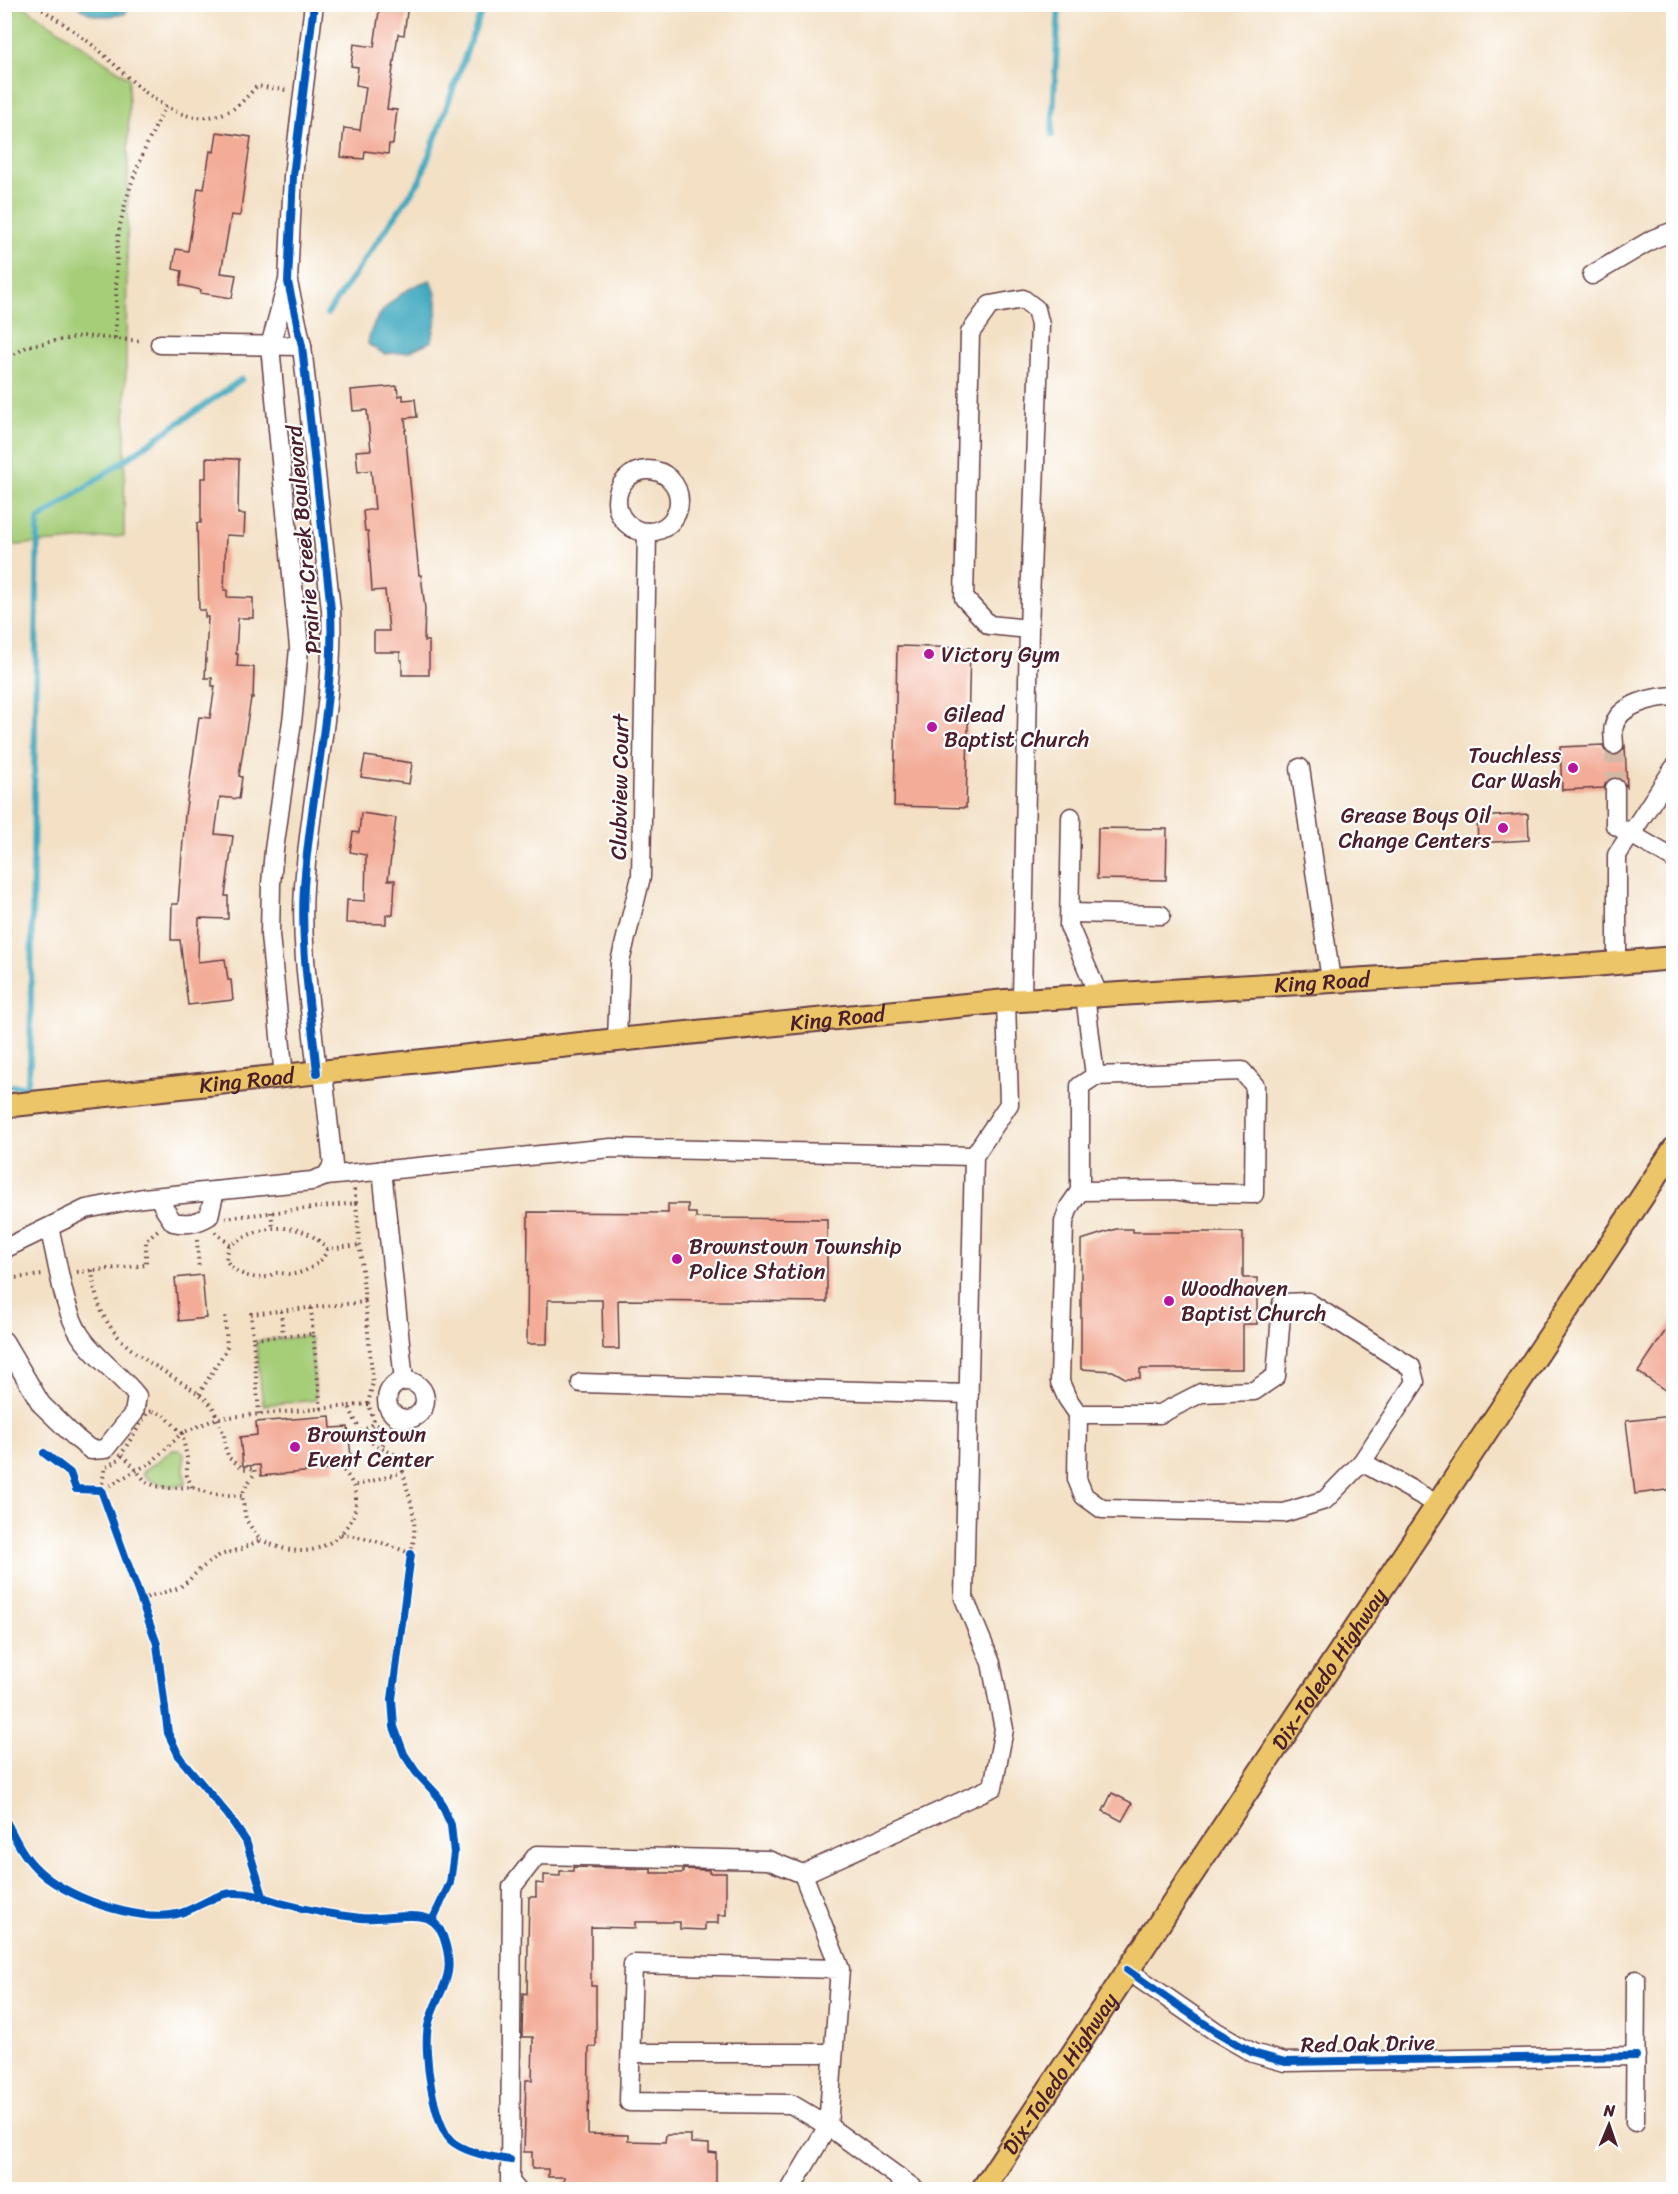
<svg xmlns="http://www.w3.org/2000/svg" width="1678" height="2194" font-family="Sriracha,sans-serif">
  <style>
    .green { fill: #a6ce79; stroke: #787652; stroke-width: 1.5 }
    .water { fill: #3ea8be; stroke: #446474; stroke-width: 1.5 }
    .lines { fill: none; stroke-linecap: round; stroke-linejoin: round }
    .stream { stroke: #3ea8be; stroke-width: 6 }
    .building { fill: #f3ac97 }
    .minor-tunnel { stroke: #d1b9a6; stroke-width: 18; stroke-dasharray: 18 9; stroke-linecap: butt }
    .minor-casing { stroke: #633c42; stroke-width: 21 }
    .major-casing { stroke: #633c42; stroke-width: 26 }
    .path { stroke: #633c42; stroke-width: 4; stroke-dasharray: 1.5 4.5; stroke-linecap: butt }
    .minor { stroke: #fff; stroke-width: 18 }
    .major { stroke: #edc569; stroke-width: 22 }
    .cycleway-casing { stroke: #fff; stroke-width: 11 }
    .cycleway { stroke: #0057b8; stroke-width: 8 }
    .poi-dot { fill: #b5179e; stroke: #fff; stroke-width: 2 }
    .labels { text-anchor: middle; stroke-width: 4.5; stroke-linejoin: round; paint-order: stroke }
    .street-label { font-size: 22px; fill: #4a1f2b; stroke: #fff }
    .poi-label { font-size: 22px; fill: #4a1f2b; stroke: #fff; text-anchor: start }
  </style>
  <rect width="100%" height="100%" fill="#fff"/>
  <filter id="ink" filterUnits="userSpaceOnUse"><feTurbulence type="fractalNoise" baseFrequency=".0167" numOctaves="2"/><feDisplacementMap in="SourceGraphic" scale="12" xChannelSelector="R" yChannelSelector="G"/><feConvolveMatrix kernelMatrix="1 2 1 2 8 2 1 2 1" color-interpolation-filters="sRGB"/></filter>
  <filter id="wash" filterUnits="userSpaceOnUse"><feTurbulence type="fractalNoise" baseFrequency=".008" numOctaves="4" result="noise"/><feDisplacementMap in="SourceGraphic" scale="24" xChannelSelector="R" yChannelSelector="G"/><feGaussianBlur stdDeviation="1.35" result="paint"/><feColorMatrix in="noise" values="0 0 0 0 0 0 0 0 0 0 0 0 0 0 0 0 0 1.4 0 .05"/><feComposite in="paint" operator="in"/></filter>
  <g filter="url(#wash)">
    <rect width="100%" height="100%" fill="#f3e0c5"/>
    <g class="green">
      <polygon points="22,5 129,78 124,536 5,546 4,5"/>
      <polygon points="307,1336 311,1339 316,1400 263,1405 256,1344 258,1341"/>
      <path d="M 173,1450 L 181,1450 L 184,1453 L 184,1472 L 186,1484 C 172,1489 155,1485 143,1475 L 143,1472 Z"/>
    </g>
    <g class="water">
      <path d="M 76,5 L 131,5 L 125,14 C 104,17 93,19 76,5 Z"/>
      <path d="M 430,280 C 442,299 436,319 432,341 L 408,352 L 384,354 L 368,344 C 371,314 402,288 430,280 Z"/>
    </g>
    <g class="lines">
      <g class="stream">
        <polyline points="1052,135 1059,4"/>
        <polyline points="327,314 420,180 484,4"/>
        <polyline points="4,1086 27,1086 30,1063 38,520 242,379"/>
      </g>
    </g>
    <g id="blocks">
      <g class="building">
        <polygon points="380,4 408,4 404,35 398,34 387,109 397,110 393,144 389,144 388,154 365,151 364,159 341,157 344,128 360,130 366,87 356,85 358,67 351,66 354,44 374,47"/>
        <polygon points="217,132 251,137 240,216 231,215 221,273 236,275 232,298 200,293 201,290 180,285 182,271 173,269 176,249 188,251 198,188 204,189 210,151 214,152"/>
        <polygon points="397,386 398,396 403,395 403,400 415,399 417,417 405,418 406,430 405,430 419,575 421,575 425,609 424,641 429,641 429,675 402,675 402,660 400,660 400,652 374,652 374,631 389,631 385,590 372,591 368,531 365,531 363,511 375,509 371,470 358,472 356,451 371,450 367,410 353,411 351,390"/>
        <polygon points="206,458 239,459 238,514 245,514 244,536 226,535 224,590 227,590 227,597 253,598 253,618 238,618 236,654 238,654 237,666 254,667 253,698 251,698 239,776 242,777 239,799 220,797 215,834 233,836 225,896 228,896 228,919 199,918 198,962 225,959 228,980 231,980 233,1000 188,1005 180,940 171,940 172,904 178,904 185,815 199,717 210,718 215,686 212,686 212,678 205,678 208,617 205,617 205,610 199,610 197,523 201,523 201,478 206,478"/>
        <polygon points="897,646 970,648 966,808 894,806"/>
        <polygon points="1603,745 1605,751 1614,756 1620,754 1625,746 1627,787 1621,779 1614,777 1606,782 1604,788 1562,790 1560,747"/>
        <polygon points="365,756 412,763 409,784 361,777"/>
        <polygon points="361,813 396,818 388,880 395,880 393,915 386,915 386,924 346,923 347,900 365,901 366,855 350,852 353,832 359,833"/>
        <polygon points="1528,814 1529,840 1478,843 1477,817"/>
        <polygon points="1098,828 1167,829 1166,880 1097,879"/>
        <polygon points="668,1204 688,1204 688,1213 696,1213 696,1218 827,1219 827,1302 618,1300 619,1349 603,1349 602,1300 548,1300 547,1344 527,1344 528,1212 668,1213"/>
        <polygon points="1116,1229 1133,1229 1133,1232 1243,1232 1243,1278 1257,1278 1257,1324 1243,1324 1243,1369 1140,1369 1140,1378 1125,1378 1113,1371 1081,1369 1081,1240"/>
        <polygon points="202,1275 206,1318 179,1321 175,1278"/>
        <polygon points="1674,1318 1674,1396 1638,1372"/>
        <polygon points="330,1416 331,1428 348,1427 351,1457 334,1459 335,1469 261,1476 260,1465 243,1466 240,1437 257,1435 256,1422"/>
        <polygon points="1672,1416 1674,1437 1671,1438 1674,1489 1635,1494 1626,1421"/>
        <polygon points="1112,1793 1132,1803 1122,1821 1103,1811"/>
        <polygon points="573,1867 651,1869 651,1873 683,1873 683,1869 709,1870 709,1873 726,1873 726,1915 718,1915 718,1923 705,1923 705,1930 680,1929 680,1922 635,1922 635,1928 591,1927 591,1986 596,1986 596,2047 589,2047 588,2134 628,2135 628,2141 665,2142 666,2135 691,2135 691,2143 709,2144 709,2152 716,2153 716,2190 564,2189 564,2177 548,2177 548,2169 532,2169 532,2152 524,2152 526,2080 532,2080 533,2037 522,2037 523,1993 527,1994 529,1897 536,1897 536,1883 544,1884 544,1875 560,1876 560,1871 573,1871"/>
      </g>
    </g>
  </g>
  <g filter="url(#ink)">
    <use href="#blocks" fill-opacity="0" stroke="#633c42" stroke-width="1.5"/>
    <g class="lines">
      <polyline class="minor-tunnel" points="1614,745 1615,788"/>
      <defs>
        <g id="minor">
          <path d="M 314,4 L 293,176 L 288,282 L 302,346 L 331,610 C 335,704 310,794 304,887 C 300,948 311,1011 317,1073"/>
          <polyline points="1592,275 1653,239 1674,231"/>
          <polyline points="160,344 302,346"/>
          <circle cx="648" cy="501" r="31"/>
          <path d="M 1614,745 C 1614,739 1612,731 1614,726 C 1619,704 1654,697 1674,696"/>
          <polyline points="1300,768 1331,980"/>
          <polyline points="1615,788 1615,825 1674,859"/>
          <polyline points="1071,817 1069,926 1098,994"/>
          <polyline points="1070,913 1161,915"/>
          <polyline points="1617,963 1617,855 1674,768"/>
          <polyline points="1085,995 1095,1076 1080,1086 1080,1191 1069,1207 1064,1222 1060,1382 1067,1398 1078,1414 1077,1479 1084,1496 1102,1509 1284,1513 1325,1500 1362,1462 1437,1504"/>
          <polyline points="1022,999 1029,629 1040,325 1036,309 1023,299 990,305 970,333 964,598 989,625 1029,629"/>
          <polyline points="617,1040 620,962 641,877 647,532"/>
          <polyline points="284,1077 270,935 271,884 274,850 293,714 299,648 270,346 287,284"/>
          <polyline points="382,1170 404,1381"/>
          <polyline points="326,1176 611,1148 974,1156"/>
          <polyline points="1080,1191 1174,1190 1191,1193 1254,1194 1255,1086 1242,1071 1095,1076"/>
          <path d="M 159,1197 L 165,1210 L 173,1222 C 187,1225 197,1223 209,1216 L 215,1191"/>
          <polyline points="4,1249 86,1209 143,1198 312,1181 326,1176 333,1165 323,1072"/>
          <path d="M 4,1341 L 41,1404 L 76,1438 L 91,1450 L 105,1449 L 134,1413 L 137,1396 C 120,1374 95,1358 80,1335 C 62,1307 58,1260 49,1228"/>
          <circle cx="406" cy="1400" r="19"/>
          <polyline points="581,1383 969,1394"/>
          <polyline points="1078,1414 1160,1414 1201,1393 1254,1391 1276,1376 1282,1303 1308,1302 1411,1367 1415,1382 1362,1462"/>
          <polyline points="803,1874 840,1969 828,2126 791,2104 629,2102 633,1964 840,1969"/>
          <polyline points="1127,1970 1215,2031 1253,2053 1285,2062 1636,2056"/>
          <polyline points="631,2053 833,2053"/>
          <polyline points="1635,2122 1636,1980"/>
          <polyline points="517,2190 510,2182 512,1887 537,1855 768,1860 803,1874 993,1787 1004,1729 991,1663 964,1598 974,1156 1009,1104 1006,1001"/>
          <polyline points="790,2190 828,2126 916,2190"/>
        </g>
        <g id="major">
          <path id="s1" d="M 4,1106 L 617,1040 L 1006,1001 L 1593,965 L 1674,958"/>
          <path id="s2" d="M 982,2190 L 1674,1149"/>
        </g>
      </defs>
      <use href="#minor" class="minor-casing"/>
      <use href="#major" class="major-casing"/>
      <g class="path">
        <path d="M 32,4 L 39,7 C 58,20 78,33 96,48 C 131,77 176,137 229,111 C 239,107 249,94 257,86 L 286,90"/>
        <path d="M 115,338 C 118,303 114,266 119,231 C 127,186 145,146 166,106"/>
        <polyline points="4,360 28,346 82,336 143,341"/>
        <polyline points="356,1203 365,1302"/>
        <polyline points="271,1212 273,1228"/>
        <polyline points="225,1218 356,1203 354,1189"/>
        <polyline points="215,1232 230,1245"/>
        <polyline points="197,1240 199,1269"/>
        <path d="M 327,1249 C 324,1262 307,1272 294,1274 C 288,1275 281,1272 275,1273 C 272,1274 270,1276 267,1277 C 252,1280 232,1273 226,1259 L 229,1246 C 258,1225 302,1218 327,1249 L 360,1245"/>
        <path d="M 92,1270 C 98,1349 153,1359 207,1400 L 213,1408 L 224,1435 L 225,1447 L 229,1458 L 244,1469 L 254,1468 L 255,1473 L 246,1486 L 242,1496 L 212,1494 L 192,1487 L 170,1488 L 156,1486 L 146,1482 L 127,1459 L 121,1455"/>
        <polyline points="77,1272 146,1265 146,1240 159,1229"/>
        <polyline points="4,1279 43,1275"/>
        <polyline points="311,1308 313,1334"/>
        <polyline points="281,1311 283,1336"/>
        <polyline points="253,1338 251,1314 365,1302 373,1382 368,1404 375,1423 387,1435 381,1449"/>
        <polyline points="199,1394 227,1348 225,1313"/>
        <polyline points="349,1406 368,1404"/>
        <polygon points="153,1411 163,1414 182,1433 152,1462 101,1490 105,1467 117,1461 148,1412"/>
        <polyline points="259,1414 253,1338 313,1334 321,1409"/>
        <polyline points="361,1432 375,1423"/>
        <path d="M 192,1487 L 187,1476 L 187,1458 L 182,1433 L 218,1418 L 349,1406 C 362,1439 370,1446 403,1457 L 403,1472"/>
        <path d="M 341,1534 C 366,1538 387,1543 411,1554 C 419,1518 411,1506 403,1472 L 354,1486"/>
        <path d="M 260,1540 C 273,1545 287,1551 301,1551 C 336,1551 369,1513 351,1481 C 347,1474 342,1467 335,1465"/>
        <polyline points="141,1599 179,1588 188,1581 200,1569 220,1555 241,1549 260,1540 246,1520 242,1496"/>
      </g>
      <use href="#minor" class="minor"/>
      <use href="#major" class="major"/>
      <defs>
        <g id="cycleway">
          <path d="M 314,4 L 293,176 L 288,282 L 302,346 L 331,610 C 335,704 310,794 304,887 C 300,948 311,1011 317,1073"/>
          <polyline points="44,1453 70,1473 76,1489 101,1490 157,1644 168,1733 180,1758 228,1815 246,1841 263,1896"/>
          <polyline points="411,1554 392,1699 394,1727 404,1754 416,1772 438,1796 451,1825 454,1853 450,1883 432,1921"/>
          <path d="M 4,1817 C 13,1834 21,1853 35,1867 C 62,1897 138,1923 177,1914 C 196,1910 213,1894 232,1893 C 250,1892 265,1898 281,1903 C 307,1910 334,1915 361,1918 C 378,1920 415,1912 429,1919 C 436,1922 440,1929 443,1936 C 459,1980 437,1989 428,2026 C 423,2050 433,2129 454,2143 C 470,2154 492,2157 510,2160"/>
          <polyline points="1127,1970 1215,2031 1253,2053 1285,2062 1636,2056"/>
        </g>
      </defs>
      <use href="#cycleway" class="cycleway-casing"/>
      <use href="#cycleway" class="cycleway"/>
    </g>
  </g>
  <g class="poi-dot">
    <circle cx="929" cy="654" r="6"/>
    <circle cx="932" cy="727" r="6"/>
    <circle cx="1573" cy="768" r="6"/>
    <circle cx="1503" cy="828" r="6"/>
    <circle cx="677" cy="1259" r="6"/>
    <circle cx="1169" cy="1301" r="6"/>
    <circle cx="295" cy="1447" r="6"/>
  </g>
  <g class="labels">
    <g class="street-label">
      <text transform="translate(303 540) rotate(-95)" y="8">Prairie Creek Boulevard</text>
      <text transform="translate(619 787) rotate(-89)" y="8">Clubview Court</text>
      <text dy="8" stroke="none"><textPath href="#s1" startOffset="1324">King Road</textPath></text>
      <text dy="8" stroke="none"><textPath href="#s1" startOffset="838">King Road</textPath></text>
      <text dy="8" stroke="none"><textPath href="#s1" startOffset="244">King Road</textPath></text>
      <text dy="8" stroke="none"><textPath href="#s2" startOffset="626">Dix-Toledo Highway</textPath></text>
      <text transform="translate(1368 2043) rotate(-1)" y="8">Red Oak Drive</text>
      <text dy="8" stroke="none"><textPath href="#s2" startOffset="140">Dix-Toledo Highway</textPath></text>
    </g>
    <g class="poi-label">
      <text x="941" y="662">Victory Gym</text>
      <text x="944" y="722">Gilead<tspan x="944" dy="25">Baptist Church</tspan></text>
      <text x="1561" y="763" text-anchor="end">Touchless<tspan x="1561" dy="25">Car Wash</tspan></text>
      <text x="1491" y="823" text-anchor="end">Grease Boys Oil<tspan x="1491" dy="25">Change Centers</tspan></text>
      <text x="689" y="1254">Brownstown Township<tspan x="689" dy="25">Police Station</tspan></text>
      <text x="1181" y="1296">Woodhaven<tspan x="1181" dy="25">Baptist Church</tspan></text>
      <text x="307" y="1442">Brownstown<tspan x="307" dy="25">Event Center</tspan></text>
    </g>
  </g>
  <rect width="1678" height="2194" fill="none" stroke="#fff" stroke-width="24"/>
  <g transform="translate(1609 2125) rotate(2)" stroke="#ffffff" stroke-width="4.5" paint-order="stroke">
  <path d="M0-4.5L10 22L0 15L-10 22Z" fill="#4a1f2b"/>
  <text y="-9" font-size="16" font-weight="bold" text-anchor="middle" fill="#4a1f2b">N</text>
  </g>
</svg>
